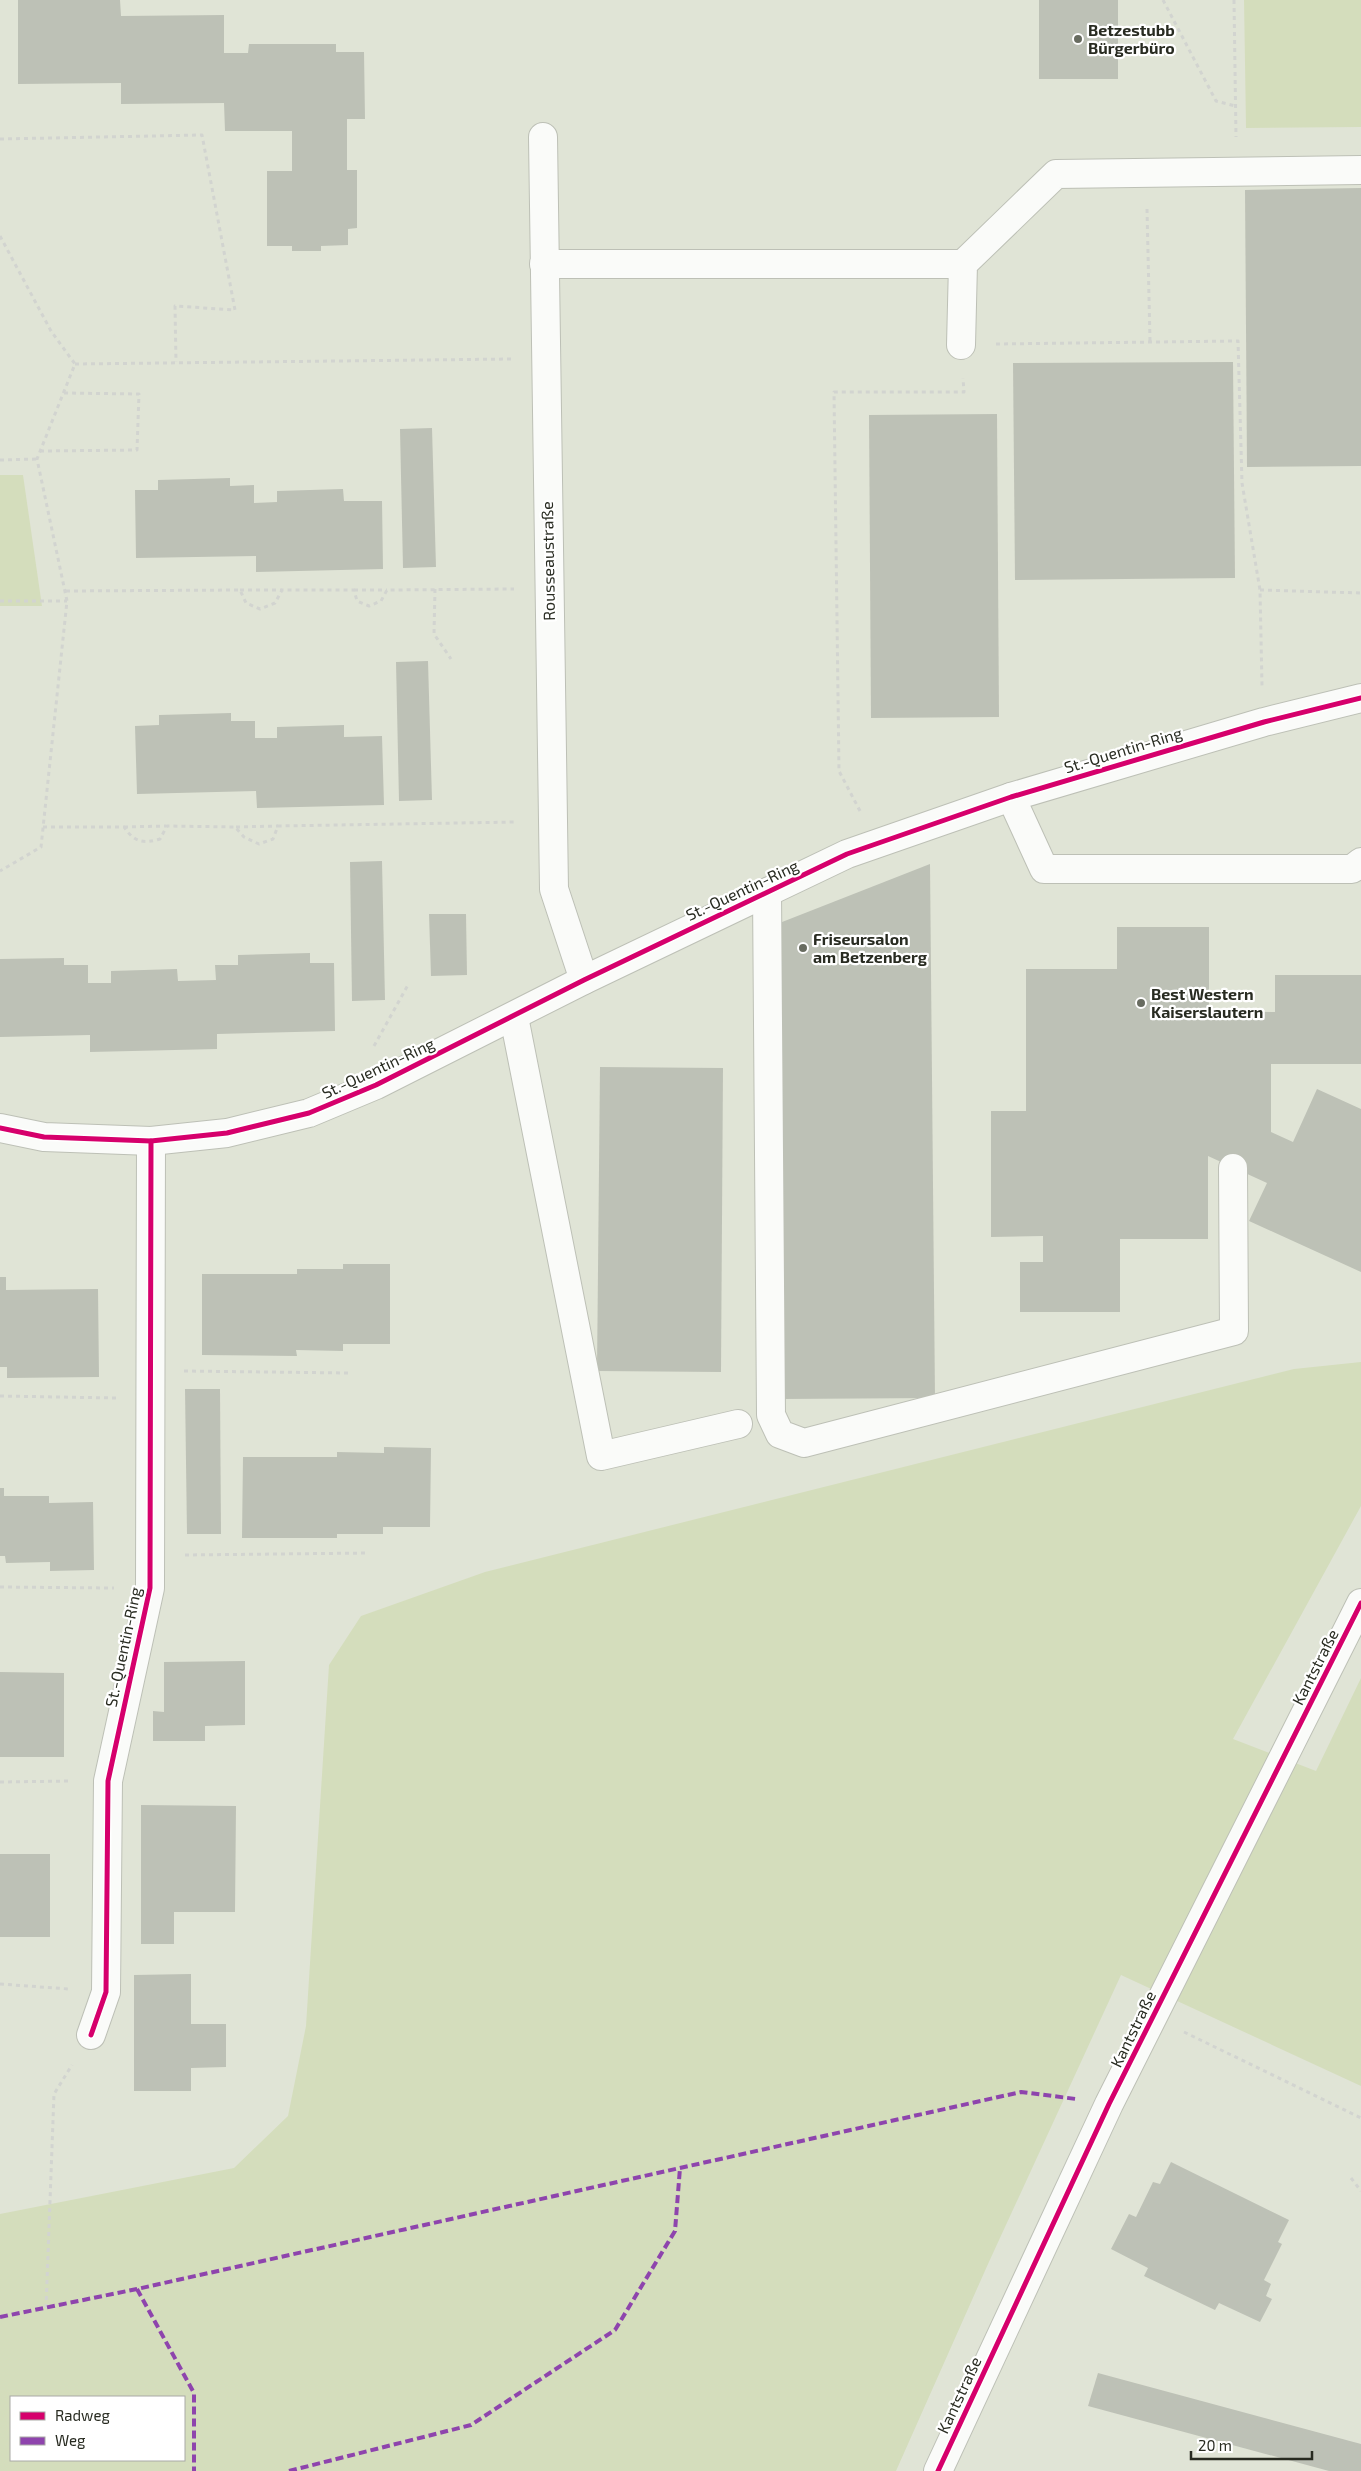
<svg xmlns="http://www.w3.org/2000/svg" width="1361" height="2471" font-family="'Exo 2',sans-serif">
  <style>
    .green { fill: #d4ddbc; fill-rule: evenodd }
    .building { fill: #bdc1b6 }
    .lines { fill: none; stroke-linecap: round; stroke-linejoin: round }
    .minor-casing { stroke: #bdc0b6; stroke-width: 30 }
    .path { stroke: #d2d4d0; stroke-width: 3; stroke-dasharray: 4 4; stroke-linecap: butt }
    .minor { stroke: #fafbf9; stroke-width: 28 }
    .quiet { stroke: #8e44ad; stroke-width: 4; stroke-dasharray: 8 4; stroke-linecap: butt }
    .cycleway-casing { stroke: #fff; stroke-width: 8 }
    .cycleway { stroke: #d6006c; stroke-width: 5 }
    .poi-dot { fill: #686c60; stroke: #fff; stroke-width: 2 }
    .labels { text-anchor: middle; stroke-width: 4.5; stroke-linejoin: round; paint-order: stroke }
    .poi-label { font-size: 16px; font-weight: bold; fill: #282b21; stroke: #fff; text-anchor: start }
    .street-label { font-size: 16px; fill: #282b21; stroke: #fff }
  </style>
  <rect width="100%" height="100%" fill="#e0e4d6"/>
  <g class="green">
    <polygon points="1244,0 1361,0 1361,127 1246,128"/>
    <polygon points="23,475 42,606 0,606 0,475"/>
    <path d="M 1361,1362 L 1361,1506 L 1233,1739 L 1316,1771 L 1361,1678 L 1361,2086 L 1121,1975 L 988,2264 L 896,2471 L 0,2471 L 0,2214 L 234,2168 L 288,2116 L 306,2026 L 329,1665 L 361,1616 L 485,1572 L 1294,1369 ZM 11,2397 L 184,2397 L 184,2460 L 11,2460 Z"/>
  </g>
  <g class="building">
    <polygon points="18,0 120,0 121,16 224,15 224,53 248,53 249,44 336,44 336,52 364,52 365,119 347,119 347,170 357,170 357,228 348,229 348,245 321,246 321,251 292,251 292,246 267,246 267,171 292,171 292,131 225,131 224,103 121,104 121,83 18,84"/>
    <rect x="1039" y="0" width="79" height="79"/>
    <polygon points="1361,188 1361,466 1247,467 1245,190"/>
    <polygon points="1233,362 1235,578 1015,580 1013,363"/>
    <polygon points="997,414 999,717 871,718 869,415"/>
    <polygon points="432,428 436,567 403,568 400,429"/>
    <polygon points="230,478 230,486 254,485 254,503 277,502 277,491 343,489 344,501 382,501 383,569 256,572 256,556 136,558 135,490 158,490 158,480"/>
    <polygon points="428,661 432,800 399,801 396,662"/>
    <polygon points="231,713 231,721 255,721 255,738 277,738 277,727 344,725 344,737 382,736 384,805 257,808 256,791 137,794 135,726 159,725 159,715"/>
    <polygon points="382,861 385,1000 352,1001 350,862"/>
    <polygon points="930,864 935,1398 781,1399 777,924"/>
    <polygon points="429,914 466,914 467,975 431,976"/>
    <polygon points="1117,927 1209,927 1209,1011 1275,1012 1275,975 1361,975 1361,1064 1271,1064 1271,1132 1293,1142 1317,1089 1361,1109 1361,1272 1249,1221 1267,1183 1208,1156 1208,1239 1120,1239 1120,1312 1020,1312 1020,1262 1043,1262 1043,1236 991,1237 991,1111 1026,1111 1026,969 1117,969"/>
    <polygon points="310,953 310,963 334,963 335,1031 217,1034 217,1049 90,1052 90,1035 0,1037 0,959 64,958 64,965 88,965 88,983 111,983 111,971 177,969 178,981 216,980 215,965 238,965 238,955"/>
    <polygon points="600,1067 723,1068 721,1372 597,1371"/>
    <polygon points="343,1264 390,1264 390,1344 343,1344 343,1351 296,1350 297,1356 202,1355 202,1274 297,1274 297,1269 343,1269"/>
    <polygon points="0,1277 6,1277 6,1290 98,1289 99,1377 7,1378 7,1367 0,1367"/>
    <polygon points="185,1389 220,1389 221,1534 187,1534"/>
    <polygon points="384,1447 431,1448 430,1527 383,1527 383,1534 337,1534 337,1538 242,1538 243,1457 337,1457 337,1452 384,1453"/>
    <polygon points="0,1488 4,1488 4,1496 49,1496 49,1503 93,1502 94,1570 50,1571 50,1562 6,1563 5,1556 0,1556"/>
    <polygon points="245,1661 245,1725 205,1726 205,1741 153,1741 153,1711 164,1712 164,1662"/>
    <polygon points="0,1672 64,1673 64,1757 0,1757"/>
    <polygon points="141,1805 236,1806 235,1912 174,1912 174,1944 141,1944"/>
    <rect x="0" y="1854" width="50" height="83"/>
    <polygon points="191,1974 191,2024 226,2024 226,2067 191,2068 191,2091 134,2091 134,1975"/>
    <polygon points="1171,2162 1289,2220 1278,2242 1282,2244 1264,2280 1271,2284 1266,2296 1272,2299 1260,2322 1219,2303 1215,2310 1144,2276 1148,2268 1111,2249 1129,2214 1136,2217 1153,2182 1160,2184"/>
    <polygon points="1098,2373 1361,2444 1361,2471 1329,2471 1088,2406"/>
  </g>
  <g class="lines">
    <defs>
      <g id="minor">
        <polyline points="543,137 554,889 584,980"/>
        <polyline points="544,264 963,264"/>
        <polyline points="961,345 963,264 1056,174 1361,170"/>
        <polyline points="1011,797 1044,869 1352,869 1361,862"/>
        <polyline points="767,892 771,1415 780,1434 804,1443 1234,1331 1233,1168"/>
        <polyline points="514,1017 601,1456 738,1424"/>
        <polyline points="0,1128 44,1137 151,1141 227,1133 309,1113 376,1085 584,980 847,854 1011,797 1264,722 1361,698"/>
        <polyline points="91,2035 106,1992 108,1781 150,1588 151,1141"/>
        <polyline points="938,2471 1109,2104 1361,1603"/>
      </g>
    </defs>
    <use href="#minor" class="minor-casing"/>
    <g class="path">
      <polyline points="1163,0 1216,101 1235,106"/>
      <polyline points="1234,0 1236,137"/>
      <polyline points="0,139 202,135 235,310 175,306 176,362"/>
      <polyline points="1147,209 1150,341"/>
      <polyline points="0,236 51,331 75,364 37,459 67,601 41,847 0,871"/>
      <polyline points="996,344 1238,341 1242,483 1260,590 1262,686"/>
      <polyline points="75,364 511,359"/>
      <polyline points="40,451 137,450 139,394 63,393"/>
      <polyline points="0,460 37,459"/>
      <polyline points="435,589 434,634 451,659"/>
      <polyline points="240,590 282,590"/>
      <polyline points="354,590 387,590"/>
      <polyline points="1260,590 1361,593"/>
      <polyline points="66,591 240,590 246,603 260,609 275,603 282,590 354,590 357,601 369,606 381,601 387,590 514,589"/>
      <polyline points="0,601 67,601"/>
      <polyline points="860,811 839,771 834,392 964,392 963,378"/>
      <path d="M 43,827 L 124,827 C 134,842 143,844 160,839 L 167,826 L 235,827 L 244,837 L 259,844 L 273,839 L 278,826 L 517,822"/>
      <polyline points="124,827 166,826"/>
      <polyline points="236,827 278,826"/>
      <polyline points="374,1046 408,985"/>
      <polyline points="184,1371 349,1373"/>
      <polyline points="0,1396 116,1398"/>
      <polyline points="185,1555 369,1553"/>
      <polyline points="0,1587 114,1588"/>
      <polyline points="0,1782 72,1781"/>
      <polyline points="0,1984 69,1989"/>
      <polyline points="1184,2032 1361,2118"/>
      <polyline points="1351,2178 1361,2191"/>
      <polyline points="46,2308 54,2094 72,2065"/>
    </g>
    <use href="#minor" class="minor"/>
    <g class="quiet">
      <polyline points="137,2289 194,2393 194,2471"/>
      <polyline points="0,2317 137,2289 1021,2092 1076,2099"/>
      <polyline points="289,2471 471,2425 615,2330 675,2231 680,2168"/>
    </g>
    <defs>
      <g id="cycleway">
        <polyline points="0,1128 44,1137 151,1141 227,1133 309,1113 376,1085 584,980 847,854 1011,797 1264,722 1361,698"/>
        <polyline points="91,2035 106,1992 108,1781 150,1588 151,1141"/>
        <polyline points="938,2471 1109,2104 1361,1603"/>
      </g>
    </defs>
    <use href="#cycleway" class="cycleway-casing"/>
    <use href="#cycleway" class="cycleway"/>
  </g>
  <g class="poi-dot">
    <circle cx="1078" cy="39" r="5"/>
    <circle cx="803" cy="948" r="5"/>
    <circle cx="1141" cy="1003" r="5"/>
  </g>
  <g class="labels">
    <g class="poi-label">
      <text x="1088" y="36">Betzestubb<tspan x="1088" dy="18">Bürgerbüro</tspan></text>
      <text x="813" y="945">Friseursalon<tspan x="813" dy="18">am Betzenberg</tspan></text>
      <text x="1151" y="1000">Best Western<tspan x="1151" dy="18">Kaiserslautern</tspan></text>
    </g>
    <g class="street-label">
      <text transform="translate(548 561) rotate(-91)" y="6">Rousseaustraße</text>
      <text transform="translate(1123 750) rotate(-17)" y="6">St.-Quentin-Ring</text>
      <text transform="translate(742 890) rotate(-25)" y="6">St.-Quentin-Ring</text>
      <text transform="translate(378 1068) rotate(-25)" y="6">St.-Quentin-Ring</text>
      <text transform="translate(123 1647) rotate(-78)" y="6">St.-Quentin-Ring</text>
      <text transform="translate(1315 1667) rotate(-63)" y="6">Kantstraße</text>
      <text transform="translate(1133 2029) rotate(-64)" y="6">Kantstraße</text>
      <text transform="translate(959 2395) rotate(-65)" y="6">Kantstraße</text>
    </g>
  </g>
  <rect x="10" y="2396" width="175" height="65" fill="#ffffff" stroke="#a9aaa6"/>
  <rect x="20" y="2412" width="25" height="8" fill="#d6006c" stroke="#a9aaa6"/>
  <text x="55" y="2421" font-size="15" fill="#282b21">Radweg</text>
  <rect x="20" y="2437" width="25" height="8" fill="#8e44ad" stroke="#a9aaa6"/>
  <text x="55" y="2446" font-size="15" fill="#282b21">Weg</text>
  <path d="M1191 2451v8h121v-8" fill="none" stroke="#282b21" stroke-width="2.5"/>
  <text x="1198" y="2451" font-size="15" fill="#282b21" stroke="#ffffff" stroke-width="4" paint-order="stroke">20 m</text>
</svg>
